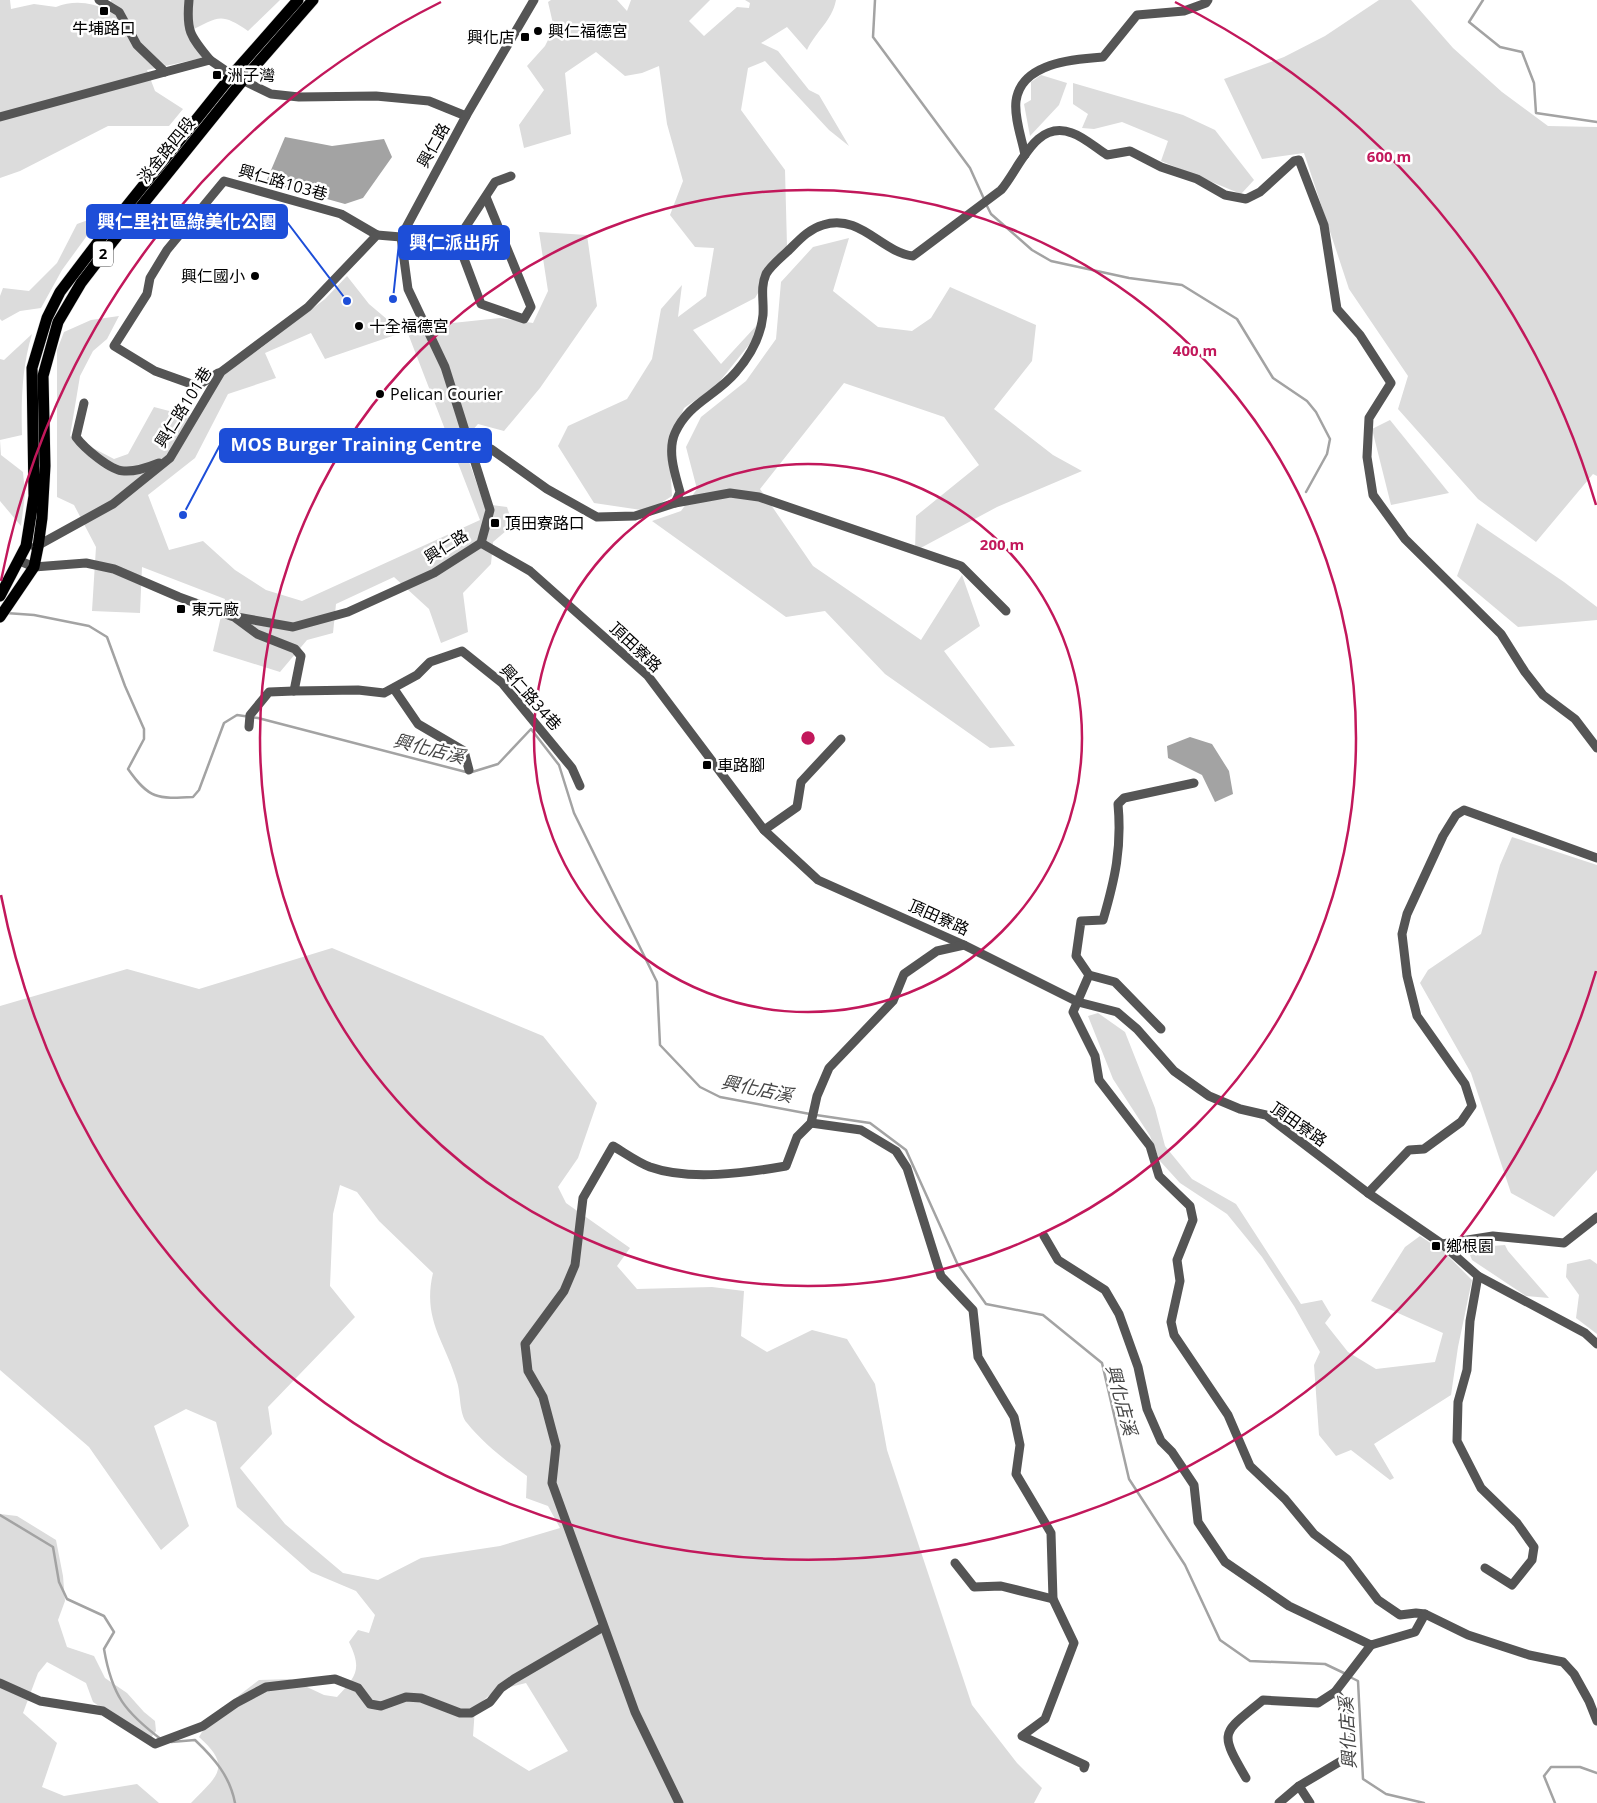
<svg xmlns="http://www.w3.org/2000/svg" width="1597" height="1803" font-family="'Open Sans','Noto Sans TC',sans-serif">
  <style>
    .green { fill: #dcdcdc; fill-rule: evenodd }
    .water { fill: #a3a3a3 }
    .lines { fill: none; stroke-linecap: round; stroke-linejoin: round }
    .stream { stroke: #a3a3a3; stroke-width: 2.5 }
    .major-casing { stroke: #dbdbdb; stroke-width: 12 }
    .minor { stroke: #555; stroke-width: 9 }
    .major { stroke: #000; stroke-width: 11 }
    .ring { fill: none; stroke: #c2185b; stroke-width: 2.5 }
    .poi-dot { fill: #000; stroke: #fff; stroke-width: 2 }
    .labels { text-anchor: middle; stroke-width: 5; stroke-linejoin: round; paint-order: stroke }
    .shield { fill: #fff; stroke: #4c4c4c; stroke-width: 1 }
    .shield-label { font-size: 15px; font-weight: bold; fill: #000 }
    .poi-label { font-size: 16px; fill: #000; stroke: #fff; text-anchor: start }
    .street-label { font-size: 16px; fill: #000; stroke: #fff }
    .water-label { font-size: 18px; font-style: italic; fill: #444; stroke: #fff }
    .centre { fill: #c2185b; stroke: #fff; stroke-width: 2.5 }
    .ring-label { font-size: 15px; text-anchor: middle; font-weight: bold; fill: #c2185b; stroke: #fff; stroke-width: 5; stroke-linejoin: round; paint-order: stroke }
    .leader { fill: none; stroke: #1d4ed8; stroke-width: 2 }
    .callout-dot { fill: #1d4ed8; stroke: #fff; stroke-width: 2 }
    .callout { fill: #1d4ed8; stroke: #1d4ed8; stroke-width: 2 }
    .callout-label { font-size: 18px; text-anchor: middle; font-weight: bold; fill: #fff }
  </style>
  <rect width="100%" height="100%" fill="#fff"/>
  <g class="green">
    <path d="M 0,0 L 10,0 L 11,9 L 34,4 L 56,7 C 74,0 91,2 109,11 L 111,0 L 280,0 L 248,31 C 219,11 218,18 188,32 L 202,58 L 147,70 L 155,91 L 183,109 L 169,126 L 108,126 L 20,171 L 0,178 Z"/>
    <path d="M 551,0 L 617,0 L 627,11 L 631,0 L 710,0 L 689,21 L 704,36 L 737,7 L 749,8 L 750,3 L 745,0 L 836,0 C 832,21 816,31 807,50 L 787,27 L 761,43 L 778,51 L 809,90 L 819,95 L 849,146 L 829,130 L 765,61 L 748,68 L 741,110 L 785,170 L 787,246 L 755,298 L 693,330 L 721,364 L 757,325 L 756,336 L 716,386 L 684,408 L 669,443 L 672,496 L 648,511 L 594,503 L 558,446 L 568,426 L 627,399 L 652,359 L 661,309 L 682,285 L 678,317 L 706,296 L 714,248 L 695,247 L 670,215 L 683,181 L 667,124 L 659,66 L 642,73 L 625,76 L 596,52 L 565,73 L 571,134 L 524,148 L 519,125 L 544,90 L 527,66 L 545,46 L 554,28 L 548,2 Z"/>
    <polygon points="1379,0 1411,0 1453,48 1502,92 1548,126 1597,127 1597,476 1593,474 1536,542 1478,499 1398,409 1408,376 1349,289 1304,153 1262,159 1224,79 1284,57 1325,36"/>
    <polygon points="1041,75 1067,83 1059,105 1030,136 1024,104 1031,100 1031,82"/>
    <polygon points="1073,83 1183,115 1215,130 1254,180 1241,194 1161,161 1168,141 1122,122 1094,129 1082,128 1088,114 1073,104"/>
    <polygon points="102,215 62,270 41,308 20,311 2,321 0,319 0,296 3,288 29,291 57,263 77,224"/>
    <path d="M 539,232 L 587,235 L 597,306 L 540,388 L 504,431 L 478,424 L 462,442 L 484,504 L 507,507 L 513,525 L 493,542 L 491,564 L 463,593 L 468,632 L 441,643 L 429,609 L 394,577 L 336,604 L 333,633 L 307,640 L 280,672 L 213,651 L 225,599 L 142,567 L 140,613 L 92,611 L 96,547 L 74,505 L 57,497 L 57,350 L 64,332 L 91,320 L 119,316 L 107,339 L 93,351 L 80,376 L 70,436 L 114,459 L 128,454 L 154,407 L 196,418 L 224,373 L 261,348 L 325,299 L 347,276 L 369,304 L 395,326 L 443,324 L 500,318 L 533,323 L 548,291 ZM 407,331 L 480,520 L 302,601 L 266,590 L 235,570 L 203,541 L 169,550 L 148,495 L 195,458 L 228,394 L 276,378 L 265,353 L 311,333 L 325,359 Z"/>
    <polygon points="849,238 833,291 878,327 912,331 931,318 950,287 1036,325 1032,361 994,409 1053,455 1082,471 997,507 915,551 916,516 979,465 944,417 844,383 760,489 813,566 921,640 962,575 980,626 944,651 1015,746 990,748 885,674 825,611 786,617 652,521 681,511 697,489 686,447 701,417 746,381 776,339 781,282 813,247"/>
    <path d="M 32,334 C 22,367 21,400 22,435 L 0,440 L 1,455 L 23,472 L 25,494 L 21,526 L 0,501 L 0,359 L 4,360 Z"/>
    <polygon points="1390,420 1449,493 1391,505 1372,429"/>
    <polygon points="1477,523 1564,582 1597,607 1597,620 1518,627 1457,576"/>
    <polygon points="1512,837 1597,865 1597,1170 1554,1217 1511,1193 1471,1073 1420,983 1428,970 1481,934 1500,865"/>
    <path d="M 332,948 L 543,1036 L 597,1103 L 578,1158 L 558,1187 L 566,1203 L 630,1248 L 617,1266 L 637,1289 L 712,1287 L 744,1291 L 741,1336 L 767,1352 L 812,1330 L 847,1339 L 875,1384 L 887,1450 L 972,1705 L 1017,1763 L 1042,1788 L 1034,1803 L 191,1803 C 217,1776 233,1767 199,1737 L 211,1717 L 259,1680 L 290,1679 L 324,1695 L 337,1697 C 357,1676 362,1669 349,1642 L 358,1630 L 369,1633 L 375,1615 L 356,1591 L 311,1572 L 237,1507 L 216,1422 L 186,1409 L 154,1426 L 189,1526 L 161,1550 L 89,1447 L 0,1370 L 0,1006 L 127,969 L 199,989 ZM 340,1185 L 357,1192 L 379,1221 L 433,1273 C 422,1320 445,1341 457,1382 C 461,1394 459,1414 467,1423 C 483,1443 506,1461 527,1476 L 526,1498 L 548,1506 L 560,1528 L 500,1546 L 421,1558 L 378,1580 L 343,1573 L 285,1524 L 240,1468 L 272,1434 L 268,1407 L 355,1317 L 330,1286 L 333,1214 ZM 526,1683 L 568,1751 L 529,1771 L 473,1736 L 475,1708 L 494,1691 Z"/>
    <polygon points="1098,1013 1125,1032 1155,1108 1165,1146 1192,1179 1236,1204 1301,1304 1322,1300 1331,1315 1325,1323 1348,1352 1376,1369 1435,1362 1443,1333 1371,1301 1405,1247 1420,1236 1444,1252 1472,1280 1458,1347 1451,1395 1374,1444 1394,1478 1390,1480 1351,1450 1336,1456 1319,1435 1314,1365 1320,1352 1294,1306 1262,1257 1227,1214 1180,1183 1160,1161 1150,1136 1113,1079 1088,1016"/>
    <polygon points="1505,1245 1508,1251 1549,1298 1526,1296 1472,1260 1467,1248"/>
    <polygon points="1590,1259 1597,1264 1597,1334 1576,1318 1579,1295 1566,1277 1567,1264"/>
    <polygon points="0,1514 17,1516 56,1540 63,1576 65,1601 58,1620 67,1647 94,1656 105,1678 127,1693 144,1712 155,1721 156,1731 150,1739 93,1702 86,1683 47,1662 38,1673 23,1713 57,1743 42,1787 64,1796 137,1784 159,1803 0,1803"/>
  </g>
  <g class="water">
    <polygon points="285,137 332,146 384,139 392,157 363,198 345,204 266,182"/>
    <polygon points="1190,737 1212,744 1229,771 1233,794 1215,802 1202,775 1168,758 1167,746"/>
  </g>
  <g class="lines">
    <g class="stream">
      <polyline points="875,0 873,37 970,168 984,199"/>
      <polyline points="1483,0 1469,22 1500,47 1522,52 1534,83 1536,113 1597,122"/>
      <polyline points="986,204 991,214 1032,250 1051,261 1129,278 1182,285 1237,319 1273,378 1307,401 1316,412 1330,439 1327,454 1306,492"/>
      <path d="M 6,613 L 34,615 L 89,626 L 107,637 L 125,686 L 144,729 L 144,739 L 128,769 C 149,799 157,799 193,797 L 199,790 L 224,723 L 237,715 L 258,718 L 466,772"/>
      <polyline points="472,772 498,764 531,729 559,765 574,813 657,982 660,1045 700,1087 720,1097 810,1114"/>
      <polyline points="816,1115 870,1123 906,1150 957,1263 986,1304 1043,1315 1102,1363 1129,1479 1185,1565 1220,1640 1250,1661 1325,1664 1346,1674"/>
      <path d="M 0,1515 L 53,1547 L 59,1582 L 67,1599 L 104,1616 L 114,1632 L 104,1649 C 112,1696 125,1712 162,1740"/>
      <polyline points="1350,1677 1358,1681 1363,1779 1386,1794 1424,1803"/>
      <path d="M 171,1742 L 195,1740 C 214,1758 230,1776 235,1803"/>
      <polyline points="1555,1803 1544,1776 1551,1767 1580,1767 1597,1773"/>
    </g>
    <defs>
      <g id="major">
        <polyline points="0,596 26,546 34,496 32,368 47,318 60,292 98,242 232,75 298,0"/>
        <polyline points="0,617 34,567 38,547 42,518 45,466 43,376 58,322 81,283 114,240 243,80 313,0"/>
      </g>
    </defs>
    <use href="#major" class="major-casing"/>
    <g class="minor">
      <polyline points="99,0 119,12 137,45 165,72 210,60 232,75 271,94 299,97 376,96 429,101 466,116"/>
      <path d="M 189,0 C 186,31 190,36 210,60"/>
      <polyline points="0,117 165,72"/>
      <path d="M 1025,155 C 1022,139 1014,118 1016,101 C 1021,63 1073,59 1103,57 L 1137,15 L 1184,11 L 1206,3 L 1208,0"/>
      <polyline points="457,240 481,304 524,319 531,307 486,197"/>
      <polyline points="403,252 447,236 457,240 495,182 511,176"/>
      <polyline points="218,373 197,386 155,371 114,346 147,294 150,278 167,250 224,181 341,214 377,235"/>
      <path d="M 84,403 L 76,437 C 84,448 111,471 124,471 C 136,472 149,467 159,463"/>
      <path d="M 468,441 L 491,449 L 547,489 L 597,517 L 635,516 L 675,503 L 680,492 C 675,474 667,451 675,433 C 688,403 716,396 736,372 C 750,356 761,336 763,315 C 764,300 760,288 766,274 C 771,265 783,256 790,249 C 800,239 809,229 823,225 C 860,213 881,252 913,256 L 1001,190 C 1020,168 1035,119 1072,133 C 1084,137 1096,148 1107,155 L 1130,151 L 1161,167 L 1197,179 L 1225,195 L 1246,199 L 1260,192 L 1294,161 L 1299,160 L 1324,225 L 1337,309 L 1360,335 L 1391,383 L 1369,418 L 1367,457 L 1373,495 L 1405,539 L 1501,634 L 1525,672 L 1543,695 L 1575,719 L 1597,748"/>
      <polyline points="675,503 730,493 759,497 961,566 1006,611"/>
      <polyline points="481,543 530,571 648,676 764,830 818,880 964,945 1078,1002 1117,1012 1137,1029 1174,1071 1209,1096 1240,1109 1266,1115 1368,1193 1442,1244 1478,1276 1585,1333 1597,1344"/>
      <polyline points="35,547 113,504 170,458 221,372 308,307 377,235 401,237"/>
      <polyline points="20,561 34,567 86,563 114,569 179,597 231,616 293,627 348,612 434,573 481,543 490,510 445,367 408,289 401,237 466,116 534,0"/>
      <polyline points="234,617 257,634 295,649 301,656 294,691 358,690 384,693 417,675 430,662 462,651 502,683 572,768 580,786"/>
      <polyline points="394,689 418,724 464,751 469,770"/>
      <polyline points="249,727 250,715 269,692 294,691"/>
      <path d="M 1194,783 L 1124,798 L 1118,804 C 1122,848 1115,879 1103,920 L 1081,921 L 1076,956 L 1089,975 L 1073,1012 L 1095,1056 L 1099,1080 L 1150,1146 L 1159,1176 L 1190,1206 L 1193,1220 L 1177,1260 L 1180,1281 L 1171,1322 L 1174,1335 L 1228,1415 L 1250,1466 L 1285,1499 L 1314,1534 L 1347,1559 L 1378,1600 L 1400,1615 L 1416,1613 L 1425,1614 L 1468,1635 L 1529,1655 L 1563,1662 L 1574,1674 L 1589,1701 L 1597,1721"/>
      <polyline points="764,830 797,807 801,782 841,739"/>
      <polyline points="1089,975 1115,982 1161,1029"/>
      <polyline points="811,1123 861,1130 896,1151 907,1168 941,1276 973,1310 978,1357 1014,1417 1020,1445 1016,1474 1051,1533 1053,1599 1074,1643 1045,1719 1022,1736 1085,1765 1084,1768"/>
      <polyline points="1368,1193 1409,1150 1424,1149 1461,1122 1472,1106 1465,1084 1417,1016 1407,976 1402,934 1407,914 1443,836 1456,815 1464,810 1597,858"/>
      <polyline points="1044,1236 1058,1260 1105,1290 1119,1314 1138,1367 1147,1409 1161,1441 1172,1452 1194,1485 1198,1522 1225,1562 1289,1606 1371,1645 1415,1632 1425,1614"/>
      <polyline points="1442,1244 1493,1236 1564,1243 1597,1217"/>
      <polyline points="1478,1276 1470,1321 1467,1370 1458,1402 1457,1441 1481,1488 1517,1523 1534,1547 1532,1560 1512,1585 1485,1568"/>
      <polyline points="955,1563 974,1587 1001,1586 1053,1599"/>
      <polyline points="0,1683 40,1701 103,1711 155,1744 203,1726 236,1703 266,1687 335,1679 358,1688 370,1704 381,1706 406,1697 421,1698 460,1713 471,1713 490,1702 501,1688 514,1679 603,1627"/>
      <path d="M 1246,1778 C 1218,1730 1222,1734 1263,1700 L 1318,1703 L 1335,1692 L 1371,1645"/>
      <polyline points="1299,1786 1310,1803"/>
      <path d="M 679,1803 L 635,1712 L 552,1483 L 556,1446 L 543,1397 L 528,1371 L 525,1344 L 564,1291 L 575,1265 L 583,1198 L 613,1146 C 625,1153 637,1162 650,1167 C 689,1181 746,1173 786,1166 L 797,1137 L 811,1123 L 817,1096 L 829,1068 L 893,1001 L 904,974 L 937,951 L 964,945"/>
      <polyline points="1279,1803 1299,1786 1346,1758 1347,1706 1335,1692"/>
    </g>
    <use href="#major" class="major"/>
  </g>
  <g class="ring">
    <circle cx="808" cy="738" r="274"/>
    <circle cx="808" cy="738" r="548"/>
    <path d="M1596 971A822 822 0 0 1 1 895M1 581A822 822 0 0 1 441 2M1175 2A822 822 0 0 1 1596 505"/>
  </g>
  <g class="poi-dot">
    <rect x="99" y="6" width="10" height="10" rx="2.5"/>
    <circle cx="538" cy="31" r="5"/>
    <rect x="520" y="32" width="10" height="10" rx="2.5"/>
    <rect x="212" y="70" width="10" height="10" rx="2.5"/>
    <circle cx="255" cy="276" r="5"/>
    <circle cx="359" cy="326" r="5"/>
    <circle cx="380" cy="394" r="5"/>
    <rect x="490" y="518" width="10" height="10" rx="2.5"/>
    <rect x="176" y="604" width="10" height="10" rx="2.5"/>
    <rect x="702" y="760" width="10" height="10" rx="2.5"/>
    <rect x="1431" y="1241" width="10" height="10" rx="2.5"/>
  </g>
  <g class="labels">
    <rect class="shield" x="93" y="241.5" width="20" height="25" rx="4"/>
    <g class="shield-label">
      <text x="103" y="259">2</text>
    </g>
    <g class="poi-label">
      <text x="104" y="34" text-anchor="middle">牛埔路口</text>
      <text x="548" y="37">興仁福德宮</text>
      <text x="515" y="43" text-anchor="end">興化店</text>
      <text x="227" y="81">洲子灣</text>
      <text x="245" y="282" text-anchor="end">興仁國小</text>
      <text x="369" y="332">十全福德宮</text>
      <text x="390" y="400">Pelican Courier</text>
      <text x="505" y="529">頂田寮路口</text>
      <text x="191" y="615">東元廠</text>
      <text x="717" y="771">車路腳</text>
      <text x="1446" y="1252">鄉根園</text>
    </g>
    <g class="street-label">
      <text transform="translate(433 145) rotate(-61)" y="6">興仁路</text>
      <text transform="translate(166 150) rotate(-51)" y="6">淡金路四段</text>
      <text transform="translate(283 182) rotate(16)" y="6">興仁路103巷</text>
      <text transform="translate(183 407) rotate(-58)" y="6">興仁路101巷</text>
      <text transform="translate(446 546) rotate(-32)" y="6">興仁路</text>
      <text transform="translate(636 647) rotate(43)" y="6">頂田寮路</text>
      <text transform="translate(531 697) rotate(48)" y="6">興仁路34巷</text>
      <text transform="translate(939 917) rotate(24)" y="6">頂田寮路</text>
      <text transform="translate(1299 1124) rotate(35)" y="6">頂田寮路</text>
    </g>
    <g class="water-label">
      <text transform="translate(429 749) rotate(14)" y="6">興化店溪</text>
      <text transform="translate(757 1089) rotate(12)" y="6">興化店溪</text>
      <text transform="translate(1121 1400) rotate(75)" y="6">興化店溪</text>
      <text transform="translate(1348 1733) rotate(-93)" y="6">興化店溪</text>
    </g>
  </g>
  <circle cx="808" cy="738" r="8" class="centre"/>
  <g class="ring-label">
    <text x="1389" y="162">600 m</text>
    <text x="1195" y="356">400 m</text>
    <text x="1002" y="550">200 m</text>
  </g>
  <path class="leader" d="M347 301L287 222M393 299L399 243M183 515L220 445"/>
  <g class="callout-dot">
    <circle cx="347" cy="301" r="5"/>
    <circle cx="393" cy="299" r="5"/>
    <circle cx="183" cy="515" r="5"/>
  </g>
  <g class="callout">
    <rect x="87" y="205" width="200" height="33" rx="5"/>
    <rect x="399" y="226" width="110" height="33" rx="5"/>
    <rect x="220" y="429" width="271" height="33" rx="5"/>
  </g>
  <g class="callout-label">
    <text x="187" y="228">興仁里社區綠美化公園</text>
    <text x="454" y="249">興仁派出所</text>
    <text x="356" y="451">MOS Burger Training Centre</text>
  </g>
</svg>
